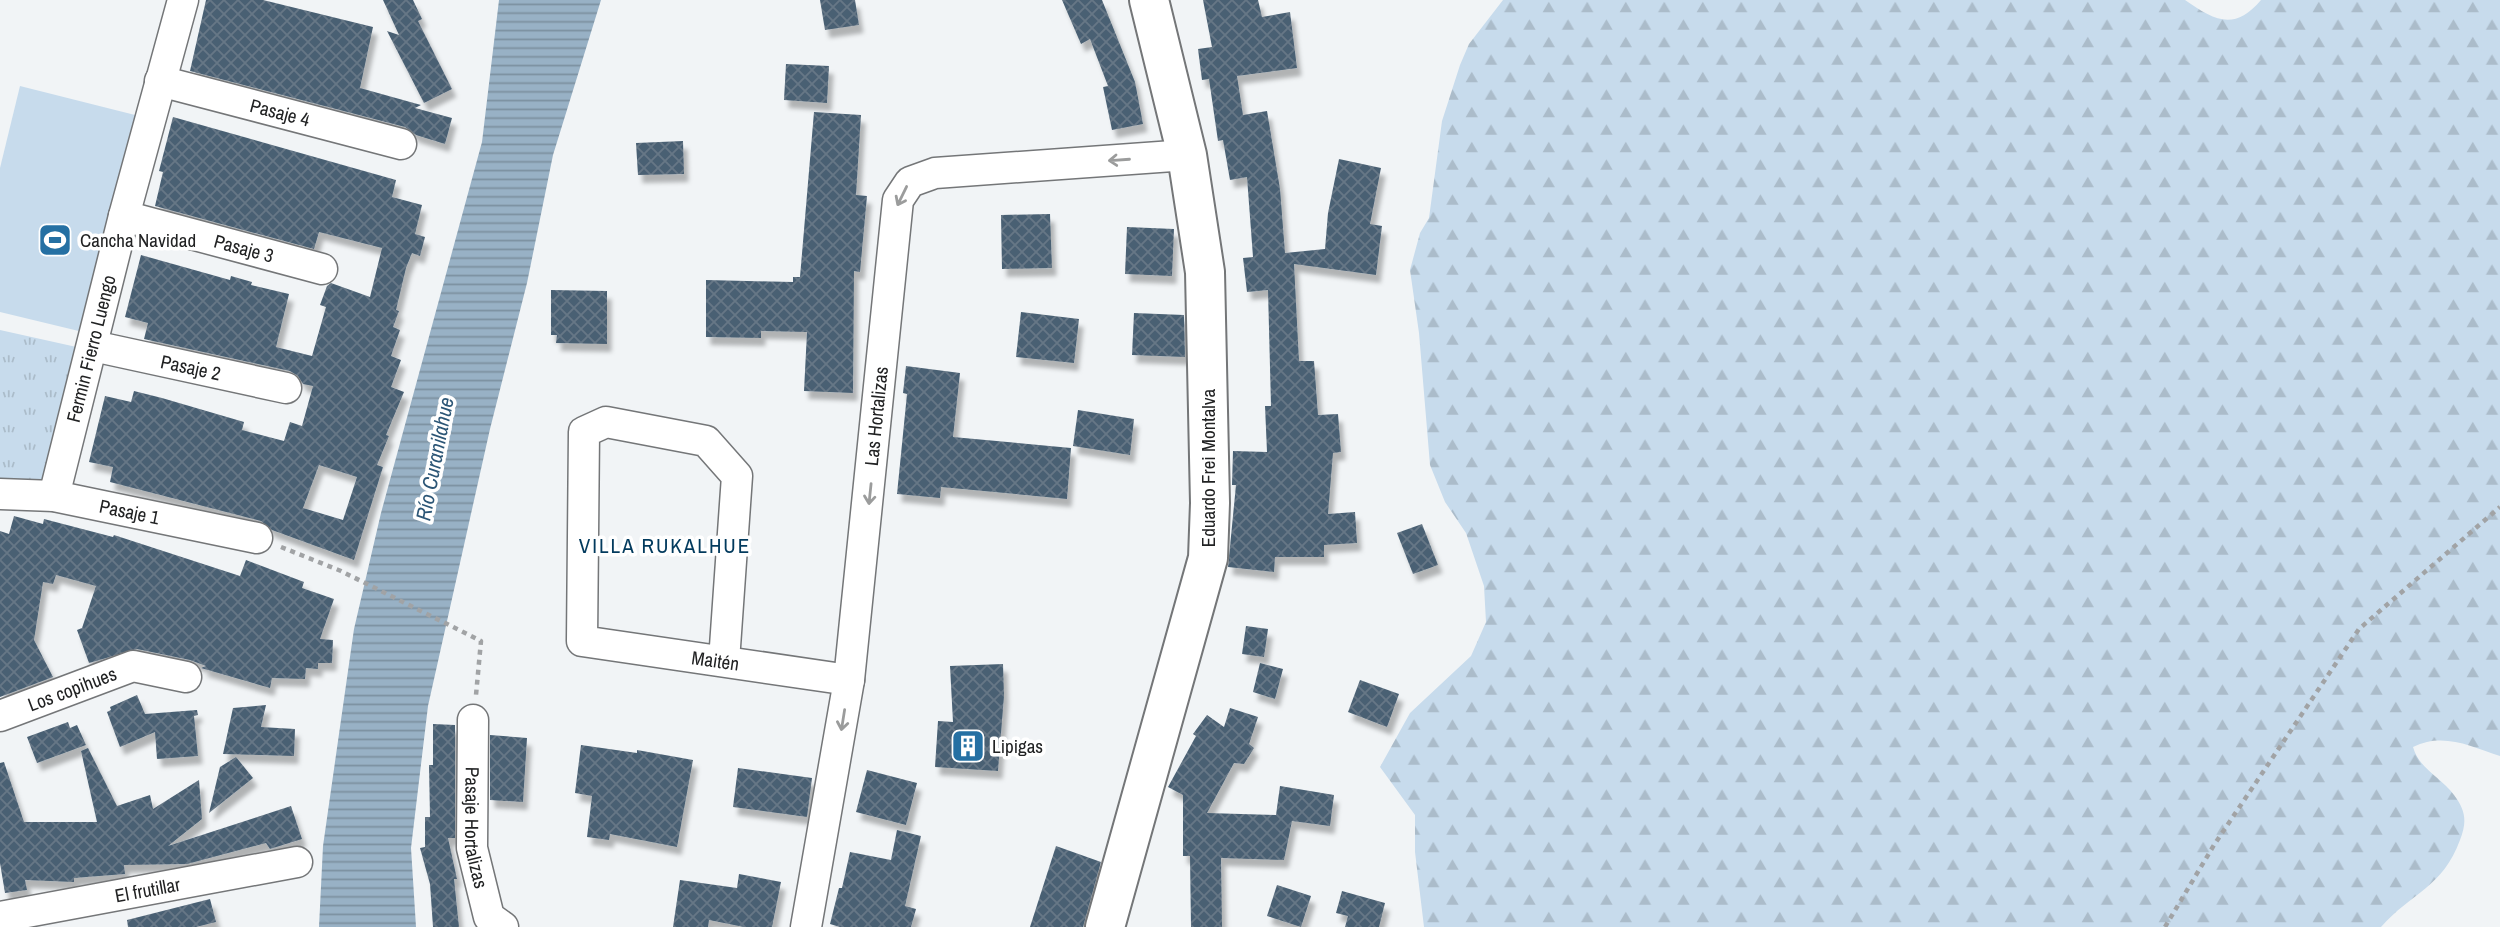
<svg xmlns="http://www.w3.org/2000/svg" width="2500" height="927" font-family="'Archivo Narrow',sans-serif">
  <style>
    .grass { fill: url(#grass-tufts) }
    .forest { fill: url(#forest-firs) }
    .pitch { fill: #c7dbec }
    .water { fill: url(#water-rules) }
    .building { fill: url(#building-cross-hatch); fill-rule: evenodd; filter: url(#shadow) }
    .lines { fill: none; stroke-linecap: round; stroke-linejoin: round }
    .minor-casing { stroke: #747678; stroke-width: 33 }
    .major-casing { stroke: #747678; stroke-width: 42 }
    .path { stroke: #a1a3a5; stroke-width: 4.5; stroke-dasharray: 5 5; stroke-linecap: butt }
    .minor { stroke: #fff; stroke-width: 30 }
    .major { stroke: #fff; stroke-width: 38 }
    .oneway { stroke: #9b9c9c }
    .labels { text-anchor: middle; stroke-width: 7; stroke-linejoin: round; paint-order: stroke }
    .street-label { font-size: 19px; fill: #212223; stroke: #fff }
    .poi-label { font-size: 19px; fill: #212223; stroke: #fff; text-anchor: start }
    .water-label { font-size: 21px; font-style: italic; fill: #2c5676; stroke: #fff }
    .neighbourhood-label { font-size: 21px; letter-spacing: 2px; fill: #023a5d; stroke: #fff }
  </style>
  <defs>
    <pattern id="grass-tufts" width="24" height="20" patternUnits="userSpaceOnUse" patternTransform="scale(1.75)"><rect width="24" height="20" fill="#c7dbec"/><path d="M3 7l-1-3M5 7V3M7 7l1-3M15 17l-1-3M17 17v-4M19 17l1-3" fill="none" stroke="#abbcca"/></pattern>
    <pattern id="forest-firs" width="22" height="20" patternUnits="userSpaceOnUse" patternTransform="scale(1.75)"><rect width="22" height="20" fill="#c7dbec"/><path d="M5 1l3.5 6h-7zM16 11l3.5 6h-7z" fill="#abbcca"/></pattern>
    <pattern id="water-rules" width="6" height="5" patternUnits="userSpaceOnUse" patternTransform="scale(1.75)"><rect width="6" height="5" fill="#98b1c5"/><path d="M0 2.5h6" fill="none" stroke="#7c90a0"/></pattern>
    <pattern id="building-cross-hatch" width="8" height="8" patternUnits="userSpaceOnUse" patternTransform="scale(1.75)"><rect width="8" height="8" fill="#4a6073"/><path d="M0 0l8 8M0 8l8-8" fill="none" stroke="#667786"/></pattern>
    <filter id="shadow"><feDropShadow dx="4.5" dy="8" stdDeviation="2" flood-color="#0004"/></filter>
  </defs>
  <rect width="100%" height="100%" fill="#f1f4f6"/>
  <polygon class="grass" points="0,330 81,348 53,482 0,479"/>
  <path class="forest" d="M 1503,0 L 2185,0 C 2214,20 2234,32 2261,0 L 2500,0 L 2500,756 C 2470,746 2443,732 2413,747 C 2419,769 2441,777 2454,795 C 2466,811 2467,822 2460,840 C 2443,887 2411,893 2381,927 L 1424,927 L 1415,852 L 1415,815 L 1380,767 L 1410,713 L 1471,656 L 1486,622 L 1484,586 L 1466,533 L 1445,502 L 1430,465 L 1419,333 L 1410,270 L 1420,233 L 1429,218 L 1442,121 L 1460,65 L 1469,44 Z"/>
  <polygon class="pitch" points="20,86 139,116 87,333 0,312 0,168"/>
  <polygon class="water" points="499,0 601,0 553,155 527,283 490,429 428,706 411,848 416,927 319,927 323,846 354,629 381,513 482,142"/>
  <g class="building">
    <polygon points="206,0 263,0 373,27 360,88 421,105 415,108 452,118 445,144 416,135 405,127 190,71"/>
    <polygon points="383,0 413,0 422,19 418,21 452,89 424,103 387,31 399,35"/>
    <polygon points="820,0 855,0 859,25 825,30"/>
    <polygon points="1062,0 1102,0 1135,82 1143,124 1112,130 1103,87 1108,86 1090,39 1081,44"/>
    <polygon points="1203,0 1258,0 1262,17 1290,12 1297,68 1237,76 1243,115 1267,111 1280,189 1285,253 1325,249 1328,213 1339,159 1381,168 1370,224 1382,226 1376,275 1294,264 1299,361 1314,361 1318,415 1338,414 1341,452 1333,453 1328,514 1355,512 1357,543 1324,545 1324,557 1275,557 1274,572 1228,567 1236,485 1232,485 1233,451 1267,452 1265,406 1271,406 1268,290 1247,292 1243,258 1253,257 1247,177 1230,180 1223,140 1218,141 1209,79 1202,80 1198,49 1212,47"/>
    <polygon points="786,64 829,66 827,103 784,100"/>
    <polygon points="814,112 861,115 856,195 867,196 860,272 854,271 853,393 804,391 807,332 761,331 761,338 706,337 706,280 793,282 793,277 800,277"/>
    <path d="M 173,117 L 396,180 L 392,197 L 422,205 L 415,234 L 425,237 L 420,256 L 412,253 L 406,268 L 396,310 L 399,311 L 393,327 L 400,330 L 391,356 L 401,360 L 391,387 L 404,392 L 386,435 L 389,436 L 377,465 L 383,467 L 354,560 L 272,530 L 261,521 L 110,482 L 113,467 L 89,462 L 105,396 L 131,402 L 134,391 L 162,398 L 244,422 L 242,430 L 284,441 L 290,422 L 302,426 L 313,386 L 303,384 L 298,376 L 290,371 L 144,339 L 148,323 L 125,317 L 141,255 L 230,280 L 231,276 L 252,282 L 251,285 L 289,294 L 276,347 L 312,356 L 326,307 L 320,305 L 327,286 L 331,283 L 370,297 L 382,248 L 319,232 L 314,249 L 155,206 L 163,172 L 159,171 ZM 319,465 L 357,477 L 343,520 L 303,508 Z"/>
    <polygon points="683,141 684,174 638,175 636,143"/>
    <polygon points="1050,214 1052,268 1002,269 1001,215"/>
    <polygon points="1127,227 1174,229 1172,276 1125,274"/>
    <polygon points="551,290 607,291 607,344 556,343 557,335 551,335"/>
    <polygon points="1021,312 1079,319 1074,363 1016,357"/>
    <polygon points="1134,313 1184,315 1185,357 1132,355"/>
    <polygon points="906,366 960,373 953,437 1071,448 1067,499 941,487 940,498 897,494 907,394 903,393"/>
    <polygon points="1078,410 1134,419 1130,455 1073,446"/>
    <polygon points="14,516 43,524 44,519 113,537 114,535 240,576 246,560 304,582 302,588 334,599 320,639 333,640 332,663 318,663 318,669 306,668 305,679 272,678 270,688 201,668 206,666 190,660 137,649 89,663 77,630 82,628 96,586 56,575 53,584 43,582 34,640 53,677 0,697 0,531 9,534"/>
    <polygon points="1422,524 1438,565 1413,574 1397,533"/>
    <polygon points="1246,626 1268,629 1264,657 1242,654"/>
    <polygon points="1260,663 1283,669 1275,699 1253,692"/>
    <polygon points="1003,664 1004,696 998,771 935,767 938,721 953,722 950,666"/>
    <polygon points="1360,680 1399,694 1387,727 1348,712"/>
    <polygon points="137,695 145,714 197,710 198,715 194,716 198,756 157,759 155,732 120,747 107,712 111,710 110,707"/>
    <polygon points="266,705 261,727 295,729 294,756 223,754 233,708"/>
    <polygon points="1230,708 1258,717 1249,744 1254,748 1244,764 1234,763 1207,813 1276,815 1280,786 1334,795 1330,826 1292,821 1284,860 1221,858 1222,927 1191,927 1190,856 1183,856 1183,795 1168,787 1196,736 1193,734 1207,715 1224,727"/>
    <polygon points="68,722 70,728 77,725 86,745 37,763 27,737"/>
    <polygon points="433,724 455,725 455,838 448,838 457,879 454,879 459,927 433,927 430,884 420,848 425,847 425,817 430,817 429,765 433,765"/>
    <polygon points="490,735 527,738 523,802 490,800"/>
    <polygon points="581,745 637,753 637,750 693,760 677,847 610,834 609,840 587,837 592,796 575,793"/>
    <polygon points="88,748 117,806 150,795 153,809 199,780 202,819 168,846 291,806 302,839 270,849 266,843 187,864 124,865 125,874 74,878 74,882 25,880 27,890 5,893 0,863 0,763 4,762 24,822 97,822 81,751"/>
    <polygon points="236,757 253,778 209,813 220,767"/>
    <polygon points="738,768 812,778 807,817 733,807"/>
    <polygon points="867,770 917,783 906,825 856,812"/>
    <polygon points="897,830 921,836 905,906 916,909 911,927 840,927 830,924 839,888 842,888 850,852 891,860"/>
    <polygon points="1056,846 1101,862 1083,927 1030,927"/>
    <polygon points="739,874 781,882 772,927 744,927 709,920 708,927 673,927 680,880 737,888"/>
    <polygon points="1277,885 1311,896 1301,927 1267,916"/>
    <polygon points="1342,891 1385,903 1379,927 1345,927 1348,916 1336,913"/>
    <polygon points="210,899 216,922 196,927 128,927 127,920"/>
  </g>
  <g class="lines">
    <defs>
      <g id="minor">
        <path id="s1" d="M 160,81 L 401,144"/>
        <path id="s2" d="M 124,216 L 322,269"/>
        <path id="s3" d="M 93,346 L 286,388"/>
        <path id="s4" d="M 0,494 L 54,496 L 257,538"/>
        <path id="s5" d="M 54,496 L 124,216 L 183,0"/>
        <path id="s6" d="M 724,661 L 737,476 L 706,441 L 606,422 L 584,432 L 582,641 L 849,680"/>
        <path id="s7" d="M 0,716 L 133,666 L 186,677"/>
        <path id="s8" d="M 473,720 L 472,848 L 489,917 L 503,927"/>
        <path id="s9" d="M 0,917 L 297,862"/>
        <path id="s10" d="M 806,927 L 849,680 L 898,200 L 910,182 L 935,173 L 1187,155"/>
      </g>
      <polyline id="major" points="1105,927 1208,558 1210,503 1205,272 1187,155 1149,0"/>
    </defs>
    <use href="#minor" class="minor-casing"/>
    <use href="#major" class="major-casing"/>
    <g class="path">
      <polyline points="281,547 341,571 481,641 476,695"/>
      <polyline points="2165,927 2214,845 2359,629 2500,507"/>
    </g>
    <use href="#minor" class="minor"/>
    <use href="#major" class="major"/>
  </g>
  <defs><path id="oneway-shaft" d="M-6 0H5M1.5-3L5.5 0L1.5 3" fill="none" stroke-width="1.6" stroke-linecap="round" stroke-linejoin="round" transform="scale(1.75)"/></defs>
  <g class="oneway">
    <use href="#oneway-shaft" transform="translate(1119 160) rotate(176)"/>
    <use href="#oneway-shaft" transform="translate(902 196) rotate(116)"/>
    <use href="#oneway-shaft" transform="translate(870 494) rotate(96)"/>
    <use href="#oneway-shaft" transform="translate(843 720) rotate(99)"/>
  </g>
  <defs>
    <symbol id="stadium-square" viewBox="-11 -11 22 22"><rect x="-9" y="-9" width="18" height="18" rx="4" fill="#2570a3" stroke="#fff"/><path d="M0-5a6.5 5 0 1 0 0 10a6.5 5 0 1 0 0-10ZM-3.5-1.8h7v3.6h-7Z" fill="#fff"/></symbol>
    <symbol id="building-square" viewBox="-11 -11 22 22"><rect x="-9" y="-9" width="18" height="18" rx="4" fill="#2570a3" stroke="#fff"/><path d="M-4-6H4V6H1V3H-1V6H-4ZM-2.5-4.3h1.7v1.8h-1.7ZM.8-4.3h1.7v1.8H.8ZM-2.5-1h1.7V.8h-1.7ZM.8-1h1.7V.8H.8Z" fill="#fff"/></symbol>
  </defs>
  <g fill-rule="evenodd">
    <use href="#stadium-square" x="36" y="221" width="38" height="38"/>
    <use href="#building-square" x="949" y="727" width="38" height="38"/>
  </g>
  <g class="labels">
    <g class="street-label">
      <text dy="7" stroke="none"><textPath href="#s1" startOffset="124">Pasaje 4</textPath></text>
      <text dy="7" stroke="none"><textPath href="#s2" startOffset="124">Pasaje 3</textPath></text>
      <text dy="7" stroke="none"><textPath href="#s5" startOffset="152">Fermin Fierro Luengo</textPath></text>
      <text dy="7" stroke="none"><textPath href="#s3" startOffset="100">Pasaje 2</textPath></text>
      <text dy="7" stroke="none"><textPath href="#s10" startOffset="516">Las Hortalizas</textPath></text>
      <text transform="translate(1208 468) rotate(-90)" y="7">Eduardo Frei Montalva</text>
      <text dy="7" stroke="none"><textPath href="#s4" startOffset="131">Pasaje 1</textPath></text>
      <text dy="7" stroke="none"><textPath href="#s6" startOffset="702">Maitén</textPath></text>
      <text dy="7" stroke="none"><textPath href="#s7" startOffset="77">Los copihues</textPath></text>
      <text dy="7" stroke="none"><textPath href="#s8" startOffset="108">Pasaje Hortalizas</textPath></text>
      <text dy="7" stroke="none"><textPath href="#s9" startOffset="150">El frutillar</textPath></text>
    </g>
    <g class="poi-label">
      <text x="80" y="247">Cancha Navidad</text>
      <text x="992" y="753">Lipigas</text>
    </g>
    <g class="water-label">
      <text transform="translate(435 459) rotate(-79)" y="7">Río Curanilahue</text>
    </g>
    <g class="neighbourhood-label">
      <text x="665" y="553">VILLA RUKALHUE</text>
    </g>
  </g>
</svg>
